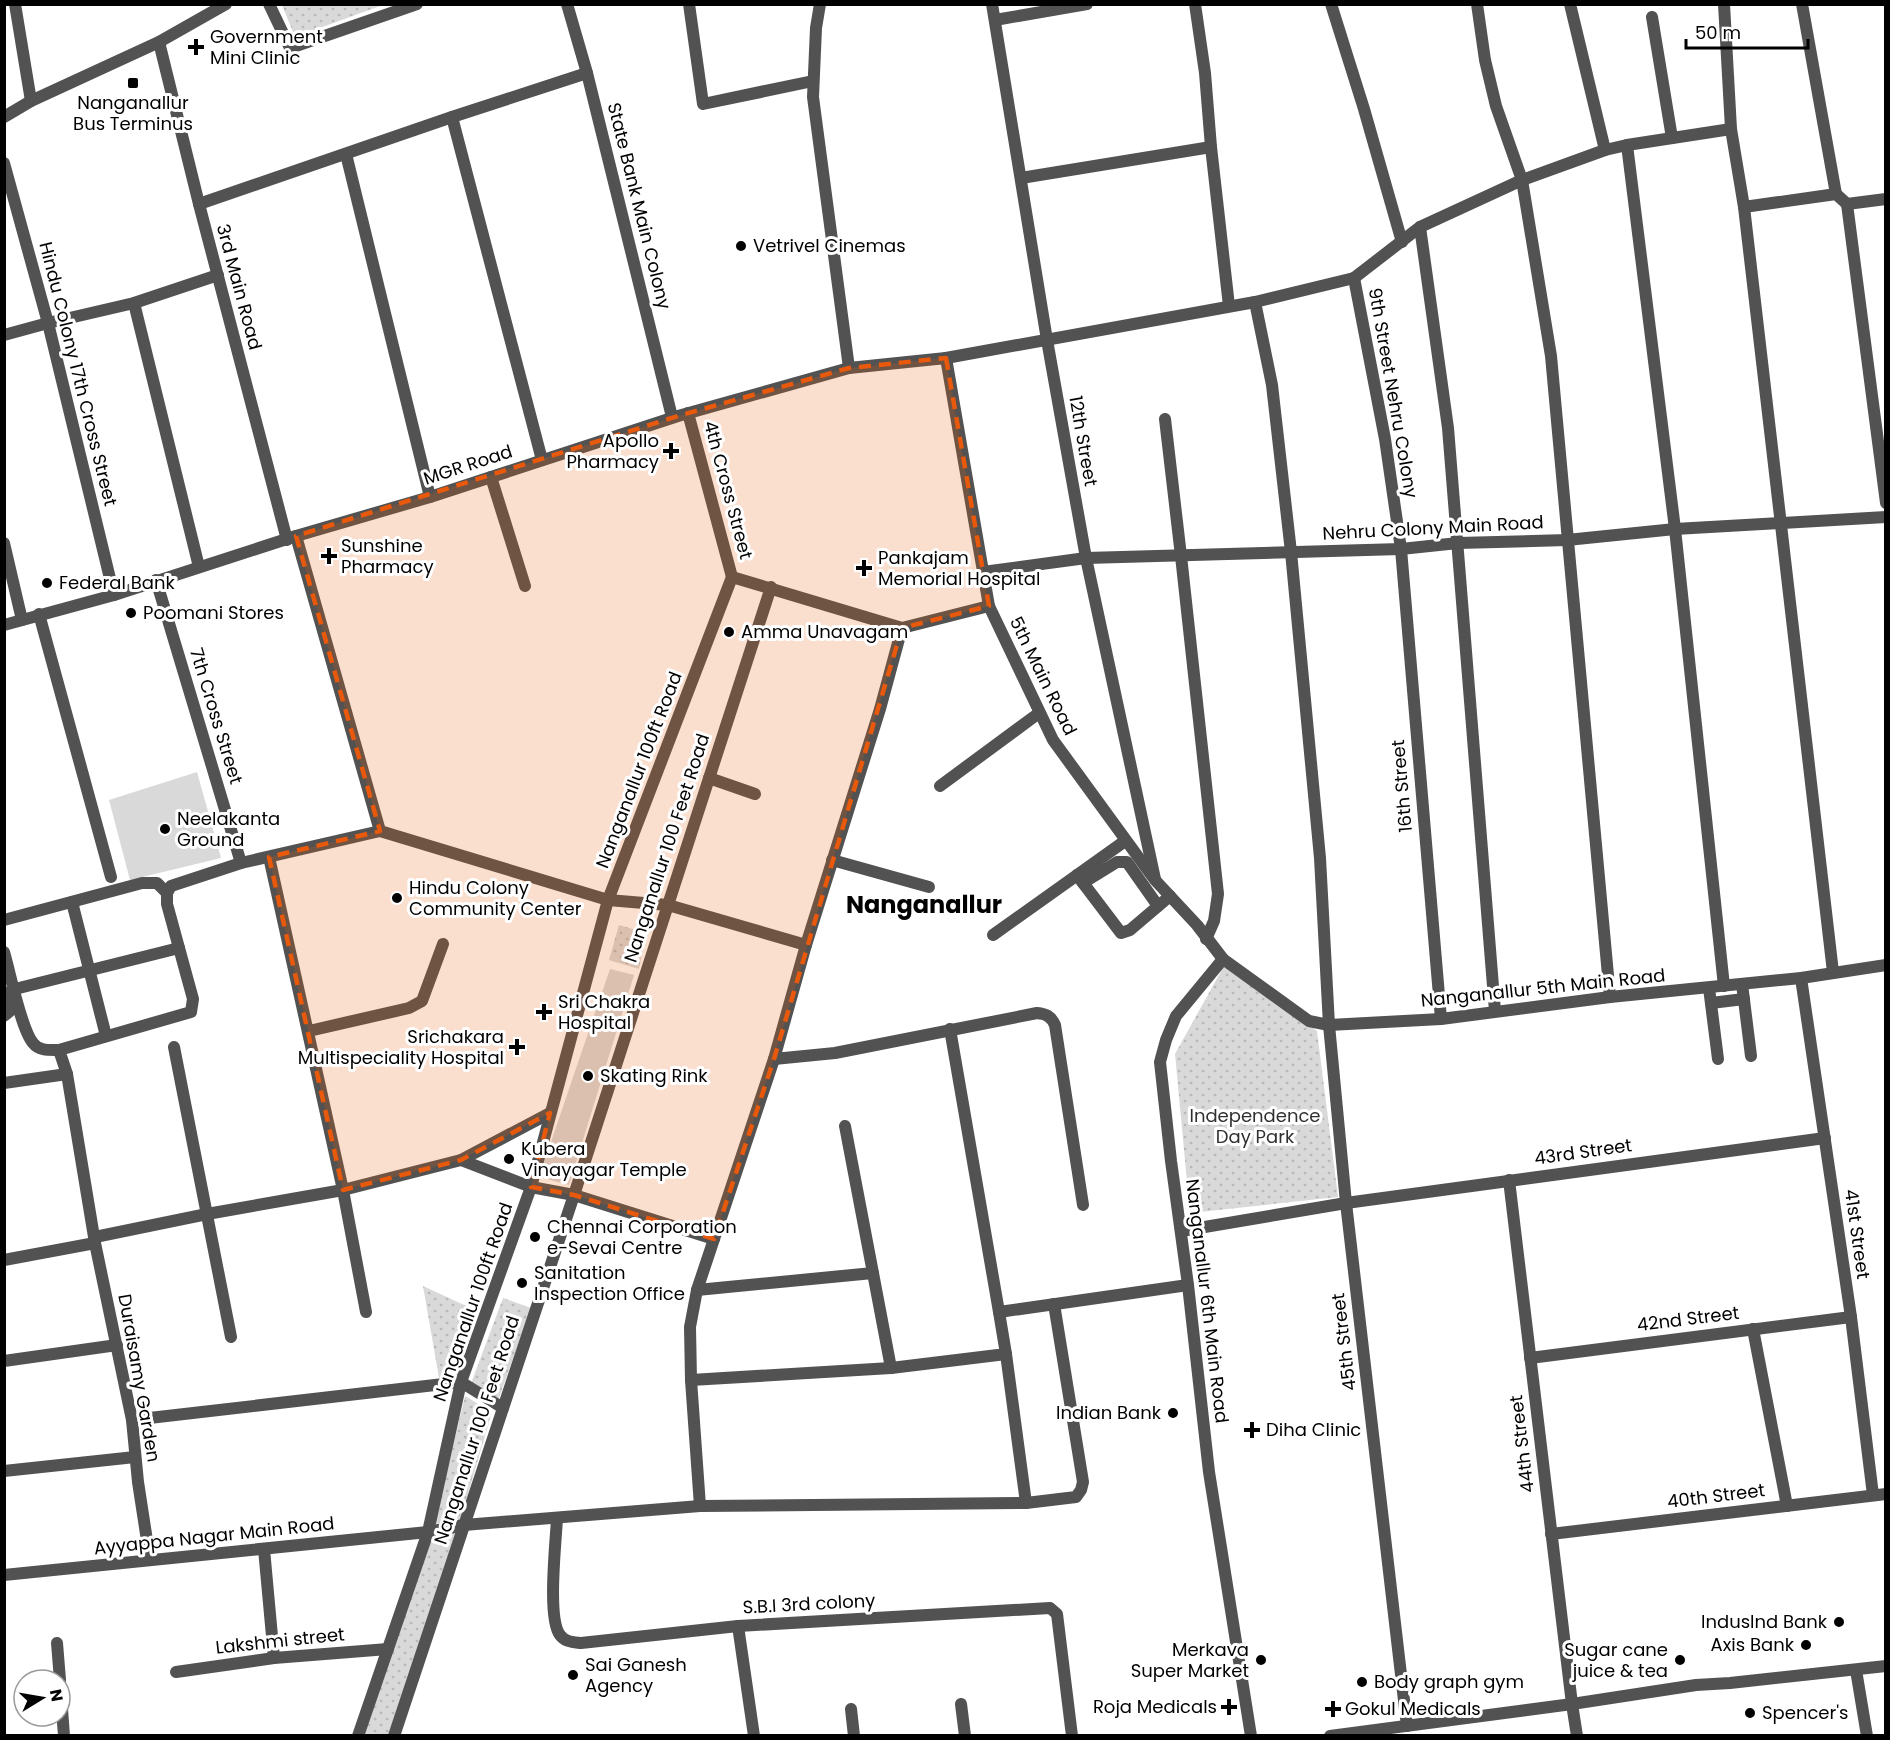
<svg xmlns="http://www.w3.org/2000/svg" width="1890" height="1740" font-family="Poppins,sans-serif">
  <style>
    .green { fill: url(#green-dots) }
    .pitch { fill: #d9d9d9 }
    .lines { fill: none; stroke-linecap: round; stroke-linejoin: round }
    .minor { stroke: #525252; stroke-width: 12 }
    .tertiary { stroke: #525252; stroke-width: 12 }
    .marked { fill: #e8590c; fill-opacity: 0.2; stroke: #e8590c; stroke-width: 4.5; stroke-dasharray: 12 8; stroke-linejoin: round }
    .poi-dot { fill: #000; stroke: #fff; stroke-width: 2 }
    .labels { text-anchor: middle; stroke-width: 6; stroke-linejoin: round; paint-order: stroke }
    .poi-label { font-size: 18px; fill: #000; stroke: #fff; text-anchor: start }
    .street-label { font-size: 18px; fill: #000; stroke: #fff }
    .park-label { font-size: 18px; fill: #303030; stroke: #fff }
    .district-label { font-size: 24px; font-weight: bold; fill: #000; stroke: #fff }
  </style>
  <defs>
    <pattern id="green-dots" width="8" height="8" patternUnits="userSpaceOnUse" patternTransform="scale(1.5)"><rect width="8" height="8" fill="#d9d9d9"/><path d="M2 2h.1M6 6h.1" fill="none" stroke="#b8b8b8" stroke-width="1.8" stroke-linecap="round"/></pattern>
  </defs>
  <rect width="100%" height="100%" fill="#fff"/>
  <g class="green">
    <polygon points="282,5 383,5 295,37"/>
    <polygon points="619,925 646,933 639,969 609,960"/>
    <polygon points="1225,964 1317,1031 1338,1197 1190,1213 1175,1054"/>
    <polygon points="423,1286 477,1311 458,1375 439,1378"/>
    <polygon points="503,1298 531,1308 499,1398 470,1386"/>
    <polygon points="465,1396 492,1412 460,1521 434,1524"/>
    <polygon points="458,1531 389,1735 363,1736 431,1535"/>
  </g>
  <g class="pitch">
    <polygon points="197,772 221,858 130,880 109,800"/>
    <polygon points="610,969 634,975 569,1185 539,1177"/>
  </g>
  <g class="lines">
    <g class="minor">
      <polyline points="15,4 31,101"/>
      <polyline points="269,4 290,48 417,4"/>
      <polyline points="567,4 587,73 672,417"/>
      <polyline points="689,4 703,104 813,81"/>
      <polyline points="820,4 816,28 813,97 849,368"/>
      <polyline points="992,4 1047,340 1086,558 1155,879"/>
      <polyline points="1195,4 1205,73 1211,147 1229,306"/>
      <polyline points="1331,4 1364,109 1402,242"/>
      <polyline points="1477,4 1485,60 1496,106 1522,180 1551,356 1610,997"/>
      <polyline points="1570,4 1605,150"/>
      <polyline points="1724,4 1731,129"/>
      <polyline points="1802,4 1836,194"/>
      <polyline points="1652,17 1672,138"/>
      <polyline points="995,20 1087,4"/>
      <polyline points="159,42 199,204 287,540"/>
      <polyline points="452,117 542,460"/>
      <polyline points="1627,145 1675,529 1724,986"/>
      <polyline points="346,154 430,497"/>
      <polyline points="4,163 48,323 114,595"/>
      <polyline points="1021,178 1211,147"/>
      <polyline points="199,204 452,117 587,73"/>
      <polyline points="1847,204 1886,503"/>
      <polyline points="1420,227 1448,428 1495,1011"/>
      <polyline points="1354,278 1385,439 1401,549 1441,1019"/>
      <polyline points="1255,302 1272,385 1291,552 1320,858 1329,1025 1346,1203 1407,1726"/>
      <polyline points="134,303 199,567"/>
      <polyline points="4,335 48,323 134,303 218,275"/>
      <polyline points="946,358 1255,302 1354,278 1420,227 1522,180 1605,150 1627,145 1731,129 1744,207"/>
      <polyline points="688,413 732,577"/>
      <polyline points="1165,419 1181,556 1218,894 1214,921 1206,939"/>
      <polyline points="491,477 525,586"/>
      <polyline points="296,536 380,831 608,900 668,905 806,945"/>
      <polyline points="4,543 22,620"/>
      <polyline points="983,572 1086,558 1401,549 1458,543 1567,540 1675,529 1886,517"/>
      <polyline points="732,577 902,628 989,606"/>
      <polyline points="156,580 241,863"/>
      <polyline points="39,614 111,877"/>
      <polyline points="709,778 755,794"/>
      <polyline points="940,786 1039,713"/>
      <polyline points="269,857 343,1190 366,1312"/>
      <polyline points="832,860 929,887"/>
      <polyline points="1077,875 1121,933 1130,930 1170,896"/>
      <polyline points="1083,883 1117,862 1127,862 1158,906"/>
      <polyline points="72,902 106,1036"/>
      <polyline points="4,920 142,883 157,883 167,893"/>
      <polyline points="993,935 1125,841"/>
      <path d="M 4,952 C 10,972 21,1029 33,1043 C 39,1051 49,1050 59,1050"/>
      <polyline points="1833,972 1744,207 1836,194 1847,204 1886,199"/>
      <polyline points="1801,978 1851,1317 1873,1495"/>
      <polyline points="1742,984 1751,1056"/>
      <polyline points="1709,988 1718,1059"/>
      <polyline points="15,989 179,948"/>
      <polyline points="4,992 10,1011 4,1016"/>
      <polyline points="1711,1003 1744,999"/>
      <polyline points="950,1029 999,1312 1188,1285"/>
      <polyline points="309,1031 409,1008 422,1001 443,944"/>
      <polyline points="174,1047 231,1337"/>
      <path d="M 774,1059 L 835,1053 L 1037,1013 C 1046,1014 1051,1016 1055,1025 L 1083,1205"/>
      <polyline points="4,1083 67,1074"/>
      <polyline points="461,1160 550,1113"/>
      <polyline points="1509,1180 1572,1704 1577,1736"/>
      <polyline points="1181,1231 1346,1203 1825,1138"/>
      <polyline points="95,1237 207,1214 343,1190 461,1160 531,1187 574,1195 714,1239"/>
      <polyline points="4,1260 95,1243"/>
      <polyline points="873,1273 891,1368"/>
      <polyline points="697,1290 873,1273 845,1126"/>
      <polyline points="1753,1329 1787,1506"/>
      <polyline points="1006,1354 1026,1503"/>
      <polyline points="1530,1358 1851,1317"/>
      <polyline points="4,1361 117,1345"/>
      <polyline points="691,1380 891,1368 1006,1354 999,1312"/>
      <polyline points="132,1420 461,1382 503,1408"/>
      <polyline points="4,1471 135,1457"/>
      <polyline points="700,1506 691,1380 690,1327 697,1290 774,1059 806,945 880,709 902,628"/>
      <path d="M 557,1518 C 556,1541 547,1619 560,1635 C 565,1642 573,1642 581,1643 L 738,1626 L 1050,1608 L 1057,1614 L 1072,1736"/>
      <polyline points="1551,1534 1886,1494"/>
      <polyline points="264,1549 274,1658"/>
      <polyline points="150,1560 138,1482 132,1420 95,1243 67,1074 59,1050 191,1012 193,999 167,904 167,893 171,886 241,863 380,831"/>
      <polyline points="4,1575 428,1532 464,1525 700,1506 1026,1503 1076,1497 1081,1490 1083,1482 1054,1304"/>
      <polyline points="738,1626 754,1736"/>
      <polyline points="57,1643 60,1680"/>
      <polyline points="176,1672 274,1658 388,1649"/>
      <polyline points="60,1682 64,1736"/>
      <polyline points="961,1704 965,1736"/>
      <polyline points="851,1709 854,1736"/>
      <polyline points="358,1736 428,1532 461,1382 531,1187 608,900 732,577"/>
      <polyline points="394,1736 574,1195 771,587"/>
    </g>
    <g class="tertiary">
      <polyline points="4,117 31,101 159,42 226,4"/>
      <polyline points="4,625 114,595 296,536 430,497 678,416 849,368 946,358 989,606 1053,740 1155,880 1197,925 1223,959 1309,1021 1329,1025 1441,1019 1610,997 1801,978 1886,965"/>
      <polyline points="1223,959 1176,1016 1166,1040 1160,1062 1171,1161 1188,1285 1209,1472 1251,1736"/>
      <polyline points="1856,1670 1867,1736"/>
      <polyline points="1330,1736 1572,1704 1696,1685 1730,1683 1886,1666"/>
    </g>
  </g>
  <path class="marked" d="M 946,358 L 989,606 L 902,628 L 774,1059 L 714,1239 L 574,1195 L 531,1187 L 550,1113 L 461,1160 L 343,1190 L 269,857 L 380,831 L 296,536 L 678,416 L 849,368 Z"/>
  <g class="poi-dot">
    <path d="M193 38h6v6h6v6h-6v6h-6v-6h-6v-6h6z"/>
    <rect x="127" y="77" width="12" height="12" rx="3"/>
    <circle cx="741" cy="246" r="6"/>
    <path d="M668 442h6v6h6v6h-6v6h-6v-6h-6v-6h6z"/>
    <path d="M326 547h6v6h6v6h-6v6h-6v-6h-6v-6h6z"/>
    <path d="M861 559h6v6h6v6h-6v6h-6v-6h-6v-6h6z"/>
    <circle cx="47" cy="583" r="6"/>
    <circle cx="131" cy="613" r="6"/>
    <circle cx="729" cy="632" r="6"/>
    <circle cx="165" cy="829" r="6"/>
    <circle cx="397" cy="898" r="6"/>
    <path d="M541 1003h6v6h6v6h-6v6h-6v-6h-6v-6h6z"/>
    <path d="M514 1038h6v6h6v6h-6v6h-6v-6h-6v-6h6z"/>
    <circle cx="588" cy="1076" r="6"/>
    <circle cx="509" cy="1159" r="6"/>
    <circle cx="535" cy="1237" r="6"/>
    <circle cx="522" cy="1283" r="6"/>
    <circle cx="1173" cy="1413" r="6"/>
    <path d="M1249 1421h6v6h6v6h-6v6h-6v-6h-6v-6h6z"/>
    <circle cx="1839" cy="1622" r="6"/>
    <circle cx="1806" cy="1645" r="6"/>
    <circle cx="1261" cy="1660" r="6"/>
    <circle cx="1680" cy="1660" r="6"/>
    <circle cx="573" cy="1675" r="6"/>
    <circle cx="1362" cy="1682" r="6"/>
    <path d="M1226 1698h6v6h6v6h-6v6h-6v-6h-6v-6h6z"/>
    <path d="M1330 1700h6v6h6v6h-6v6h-6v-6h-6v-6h6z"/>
    <circle cx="1750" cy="1713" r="6"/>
  </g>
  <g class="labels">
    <g class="poi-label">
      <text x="210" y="43">Government<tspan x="210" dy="21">Mini Clinic</tspan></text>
      <text x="133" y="109" text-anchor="middle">Nanganallur<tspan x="133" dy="21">Bus Terminus</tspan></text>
      <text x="753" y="252">Vetrivel Cinemas</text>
      <text x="659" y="447" text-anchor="end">Apollo<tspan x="659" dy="21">Pharmacy</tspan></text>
      <text x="341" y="552">Sunshine<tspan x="341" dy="21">Pharmacy</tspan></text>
      <text x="878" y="564">Pankajam<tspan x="878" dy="21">Memorial Hospital</tspan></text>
      <text x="59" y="589">Federal Bank</text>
      <text x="143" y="619">Poomani Stores</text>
      <text x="741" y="638">Amma Unavagam</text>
      <text x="177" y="825">Neelakanta<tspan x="177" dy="21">Ground</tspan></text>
      <text x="409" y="894">Hindu Colony<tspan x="409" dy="21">Community Center</tspan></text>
      <text x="558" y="1008">Sri Chakra<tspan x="558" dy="21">Hospital</tspan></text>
      <text x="504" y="1043" text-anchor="end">Srichakara<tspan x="504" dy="21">Multispeciality Hospital</tspan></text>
      <text x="600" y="1082">Skating Rink</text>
      <text x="521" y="1155">Kubera<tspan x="521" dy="21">Vinayagar Temple</tspan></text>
      <text x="547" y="1233">Chennai Corporation<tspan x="547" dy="21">e-Sevai Centre</tspan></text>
      <text x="534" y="1279">Sanitation<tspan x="534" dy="21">Inspection Office</tspan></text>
      <text x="1161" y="1419" text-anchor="end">Indian Bank</text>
      <text x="1266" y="1436">Diha Clinic</text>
      <text x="1827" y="1628" text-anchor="end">IndusInd Bank</text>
      <text x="1794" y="1651" text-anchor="end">Axis Bank</text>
      <text x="1249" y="1656" text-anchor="end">Merkava<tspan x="1249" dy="21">Super Market</tspan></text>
      <text x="1668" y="1656" text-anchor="end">Sugar cane<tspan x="1668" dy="21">juice &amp; tea</tspan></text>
      <text x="585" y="1671">Sai Ganesh<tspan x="585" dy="21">Agency</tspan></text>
      <text x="1374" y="1688">Body graph gym</text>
      <text x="1217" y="1713" text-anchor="end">Roja Medicals</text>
      <text x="1345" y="1715">Gokul Medicals</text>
      <text x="1762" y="1719">Spencer's</text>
    </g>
    <g class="street-label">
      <text transform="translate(639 206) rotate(76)" y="6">State Bank Main Colony</text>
      <text transform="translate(239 287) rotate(75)" y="6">3rd Main Road</text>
      <text transform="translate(78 374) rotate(76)" y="6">Hindu Colony 17th Cross Street</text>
      <text transform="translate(1393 393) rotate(80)" y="6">9th Street Nehru Colony</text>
      <text transform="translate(1083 441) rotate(80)" y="6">12th Street</text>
      <text transform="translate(468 465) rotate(-18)" y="6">MGR Road</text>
      <text transform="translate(728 490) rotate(75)" y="6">4th Cross Street</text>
      <text transform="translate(1433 528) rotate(-3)" y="6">Nehru Colony Main Road</text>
      <text transform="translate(1043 676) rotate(64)" y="6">5th Main Road</text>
      <text transform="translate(216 716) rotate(73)" y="6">7th Cross Street</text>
      <text transform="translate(639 770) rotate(-69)" y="6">Nanganallur 100ft Road</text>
      <text transform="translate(1402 786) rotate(-95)" y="6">16th Street</text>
      <text transform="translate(667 848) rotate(-72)" y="6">Nanganallur 100 Feet Road</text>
      <text transform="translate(1543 988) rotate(-6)" y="6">Nanganallur 5th Main Road</text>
      <text transform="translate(1583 1152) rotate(-8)" y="6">43rd Street</text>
      <text transform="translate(1857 1234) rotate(82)" y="6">41st Street</text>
      <text transform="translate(1207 1301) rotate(83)" y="6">Nanganallur 6th Main Road</text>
      <text transform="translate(473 1302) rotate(-71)" y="6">Nanganallur 100ft Road</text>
      <text transform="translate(1688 1319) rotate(-7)" y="6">42nd Street</text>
      <text transform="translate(1344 1342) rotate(-97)" y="6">45th Street</text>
      <text transform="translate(139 1378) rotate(80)" y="6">Duraisamy Garden</text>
      <text transform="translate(477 1430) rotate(-72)" y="6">Nanganallur 100 Feet Road</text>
      <text transform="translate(1522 1444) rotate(-97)" y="6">44th Street</text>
      <text transform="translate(1716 1496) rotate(-7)" y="6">40th Street</text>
      <text transform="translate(214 1536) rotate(-6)" y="6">Ayyappa Nagar Main Road</text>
      <text transform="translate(809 1604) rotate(-3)" y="6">S.B.I 3rd colony</text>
      <text transform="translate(280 1641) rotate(-6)" y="6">Lakshmi street</text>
    </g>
    <g class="park-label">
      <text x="1255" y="1122">Independence<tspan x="1255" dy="21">Day Park</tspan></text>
    </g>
    <g class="district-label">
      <text x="924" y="913">Nanganallur</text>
    </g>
  </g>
  <rect width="1890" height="1740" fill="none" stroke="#000000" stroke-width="12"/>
  <g transform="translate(42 1698) rotate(79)"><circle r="28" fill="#ffffff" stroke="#999999" stroke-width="1.5"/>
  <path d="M0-4.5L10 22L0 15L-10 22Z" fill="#000000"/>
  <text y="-9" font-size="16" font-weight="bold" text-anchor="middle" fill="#000000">N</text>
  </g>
  <path d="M1686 39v9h122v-9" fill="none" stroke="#000000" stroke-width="3"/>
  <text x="1695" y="39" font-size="18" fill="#000000" stroke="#ffffff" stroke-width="4.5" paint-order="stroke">50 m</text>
</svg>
